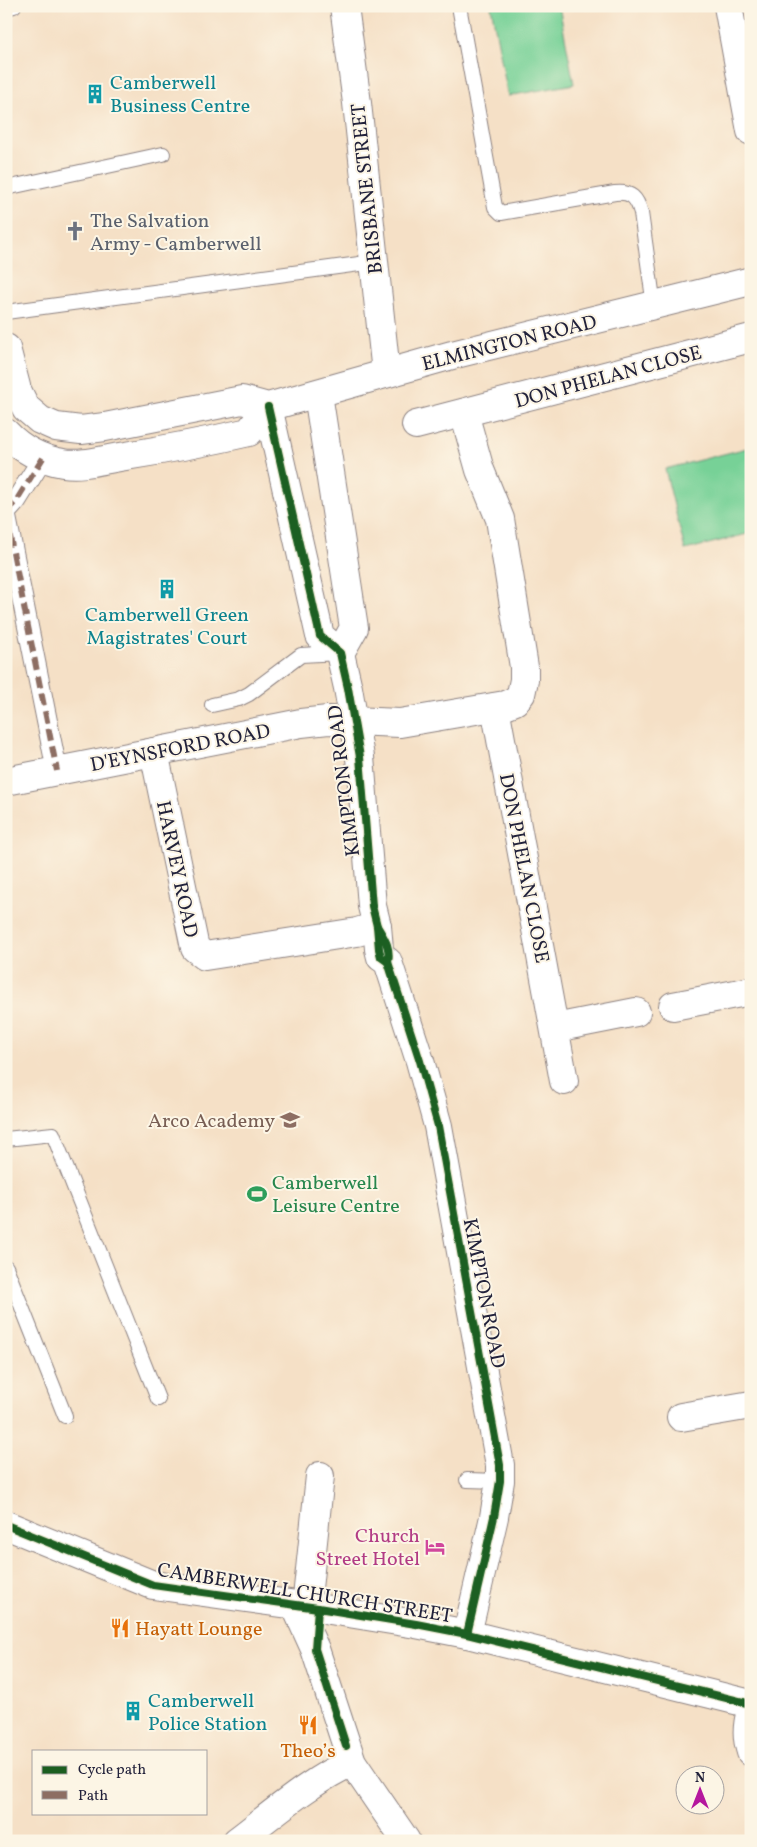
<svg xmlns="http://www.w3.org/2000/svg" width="757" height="1847" font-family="Vollkorn,serif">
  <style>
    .green { fill: #77d197; stroke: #4c7a69 }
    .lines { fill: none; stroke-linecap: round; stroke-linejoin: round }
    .service-casing { stroke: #8c8180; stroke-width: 16 }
    .pedestrian-casing { stroke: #8c8180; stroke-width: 22 }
    .minor-casing { stroke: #8c8180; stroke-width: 30 }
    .tertiary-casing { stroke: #8c8180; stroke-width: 30 }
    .trunk-casing { stroke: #8c8180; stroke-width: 30 }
    .service { stroke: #fff; stroke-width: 14 }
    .pedestrian { stroke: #fff; stroke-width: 20 }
    .minor { stroke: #fff; stroke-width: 28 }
    .tertiary { stroke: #fff; stroke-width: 28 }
    .trunk { stroke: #fff; stroke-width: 28 }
    .quiet { stroke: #8d6e63; stroke-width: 6; stroke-dasharray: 12 6; stroke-linecap: butt }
    .cycleway-casing { stroke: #fcf5e5; stroke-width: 11 }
    .cycleway { stroke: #1b5e20; stroke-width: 8 }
    .labels { text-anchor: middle; stroke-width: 4; stroke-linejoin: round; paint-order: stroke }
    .culture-label { font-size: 20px; fill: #0d838f; stroke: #fcf5e5; text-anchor: start }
    .street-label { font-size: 20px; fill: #22223b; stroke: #fcf5e5 }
    .worship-label { font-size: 20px; fill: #5b616d; stroke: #fcf5e5; text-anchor: start }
    .education-label { font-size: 20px; fill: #785e54; stroke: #fcf5e5; text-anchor: end }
    .leisure-label { font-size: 20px; fill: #27864d; stroke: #fcf5e5; text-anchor: start }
    .hotel-label { font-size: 20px; fill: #b23c85; stroke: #fcf5e5; text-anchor: end }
    .food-label { font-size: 20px; fill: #c56008; stroke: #fcf5e5; text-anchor: start }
  </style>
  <rect width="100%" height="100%" fill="#fcf5e5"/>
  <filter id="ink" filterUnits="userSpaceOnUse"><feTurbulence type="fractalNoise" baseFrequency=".02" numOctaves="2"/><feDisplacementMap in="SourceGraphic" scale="10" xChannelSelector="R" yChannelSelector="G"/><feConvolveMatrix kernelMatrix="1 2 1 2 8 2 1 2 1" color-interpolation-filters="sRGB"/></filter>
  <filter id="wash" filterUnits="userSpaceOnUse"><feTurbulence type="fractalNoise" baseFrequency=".0096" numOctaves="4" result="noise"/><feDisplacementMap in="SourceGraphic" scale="20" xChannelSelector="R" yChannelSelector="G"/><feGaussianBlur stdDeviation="1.12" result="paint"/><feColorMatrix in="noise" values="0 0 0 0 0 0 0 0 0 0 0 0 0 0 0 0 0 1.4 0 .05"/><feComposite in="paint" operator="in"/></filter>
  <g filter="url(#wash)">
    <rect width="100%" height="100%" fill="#f5e0c6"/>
    <g class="green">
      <polygon points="491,6 559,6 574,84 508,96"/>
      <polygon points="751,447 751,533 685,550 665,469"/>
    </g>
  </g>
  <g filter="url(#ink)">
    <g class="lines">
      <defs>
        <g id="service">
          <path d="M 459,6 L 495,207 L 501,213 L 615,193 C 631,191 637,198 641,213 L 654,306"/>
          <polyline points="6,8 14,6"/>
          <polyline points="6,188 163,154"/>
          <polyline points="6,312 374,262"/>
          <polyline points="212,705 239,699 249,694 301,655 339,653"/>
          <polyline points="6,1139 53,1134 158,1399"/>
          <polyline points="6,1267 65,1416"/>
          <polyline points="467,1480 500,1481"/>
        </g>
        <g id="pedestrian">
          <polyline points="6,512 16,501 43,458"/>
          <polyline points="6,517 57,771"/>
        </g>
        <g id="minor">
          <polyline points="344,6 357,103 386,373"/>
          <polyline points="728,6 751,131"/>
          <polyline points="6,348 17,390 26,408 40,420 56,427 81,430 105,427 242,400 268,407 452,355 751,281"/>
          <polyline points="318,394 354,628 340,653"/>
          <polyline points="268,407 320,636 340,653 348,688 360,757 372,906 377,926 379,949 381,957 388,962 420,1061 438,1126 500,1465 500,1481 494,1517 467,1634"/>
          <polyline points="416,425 751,338"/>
          <path d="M 6,433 C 22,450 40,459 63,463 C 82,466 101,460 120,457 C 163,450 206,442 249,432 L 268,407"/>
          <polyline points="495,707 564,1081"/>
          <polyline points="154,752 195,948 205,956 357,932 377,926"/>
          <polyline points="6,781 301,723 328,720 400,723 505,705 515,701 521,694 524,680 524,667 500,519 480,470 464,413"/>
          <polyline points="673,1006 751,991"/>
          <polyline points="555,1028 636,1012"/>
          <polyline points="681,1417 751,1405"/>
          <polyline points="306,1607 320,1476"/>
          <path d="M 751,1710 C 747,1726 746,1737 751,1752"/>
          <path d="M 237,1841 C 274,1813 310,1781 352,1762"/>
        </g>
        <polyline id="tertiary" points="295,1605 315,1649 352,1762 406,1841"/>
        <polyline id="trunk" points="6,1525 153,1585 318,1608 416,1624 467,1634 751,1704"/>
      </defs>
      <use href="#service" class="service-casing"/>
      <use href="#pedestrian" class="pedestrian-casing"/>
      <use href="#minor" class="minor-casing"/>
      <use href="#tertiary" class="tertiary-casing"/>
      <use href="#trunk" class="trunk-casing"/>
      <use href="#service" class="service"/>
      <use href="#pedestrian" class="pedestrian"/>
      <use href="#minor" class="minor"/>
      <use href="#tertiary" class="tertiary"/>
      <use href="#trunk" class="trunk"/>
      <g class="quiet">
        <polyline points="6,512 16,501 43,458"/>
        <polyline points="6,517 57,771"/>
      </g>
      <defs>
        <g id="cycleway">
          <polyline points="268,407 320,636 340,653 348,688 360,757 372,906 377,926 379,949 381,957 388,962"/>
          <path d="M 377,926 C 384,938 391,947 388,962 L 420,1061 L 438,1126 L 500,1465 L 500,1481 L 494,1517 L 467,1634"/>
          <polyline points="6,1525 153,1585 318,1608 416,1624 467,1634 751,1704"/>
          <polyline points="318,1608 315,1649 346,1746"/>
        </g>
      </defs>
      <use href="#cycleway" class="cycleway-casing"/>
      <use href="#cycleway" class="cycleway"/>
    </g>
  </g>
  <defs>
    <symbol id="building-bare" viewBox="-9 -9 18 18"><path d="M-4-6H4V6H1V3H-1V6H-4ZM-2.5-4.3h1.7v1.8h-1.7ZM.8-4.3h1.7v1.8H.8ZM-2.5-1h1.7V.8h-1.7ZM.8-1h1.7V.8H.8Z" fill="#0f9aa8" stroke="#fcf5e5" stroke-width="2.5" paint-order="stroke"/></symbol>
    <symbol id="church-bare" viewBox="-9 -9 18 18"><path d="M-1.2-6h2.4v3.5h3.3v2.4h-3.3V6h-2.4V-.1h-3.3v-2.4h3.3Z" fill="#6b7280" stroke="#fcf5e5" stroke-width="2.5" paint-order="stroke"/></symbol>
    <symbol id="school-bare" viewBox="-9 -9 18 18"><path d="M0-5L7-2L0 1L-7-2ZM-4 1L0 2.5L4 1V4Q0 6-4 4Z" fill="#8d6e63" stroke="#fcf5e5" stroke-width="2.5" paint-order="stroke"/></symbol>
    <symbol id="stadium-bare" viewBox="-9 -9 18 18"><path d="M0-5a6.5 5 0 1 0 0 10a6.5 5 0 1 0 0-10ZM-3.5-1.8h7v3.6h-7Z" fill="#2e9e5b" stroke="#fcf5e5" stroke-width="2.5" paint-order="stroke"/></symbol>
    <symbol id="hotel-bare" viewBox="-9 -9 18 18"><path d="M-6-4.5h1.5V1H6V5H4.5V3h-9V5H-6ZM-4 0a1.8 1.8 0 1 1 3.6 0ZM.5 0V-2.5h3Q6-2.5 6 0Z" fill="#d1479c" stroke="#fcf5e5" stroke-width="2.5" paint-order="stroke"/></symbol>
    <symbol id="restaurant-bare" viewBox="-9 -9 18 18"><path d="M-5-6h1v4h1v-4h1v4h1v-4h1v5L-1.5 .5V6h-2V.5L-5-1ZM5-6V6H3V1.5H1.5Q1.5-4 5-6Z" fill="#e8710a" stroke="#fcf5e5" stroke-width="2.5" paint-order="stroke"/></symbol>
  </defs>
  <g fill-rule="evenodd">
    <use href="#building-bare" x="81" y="80" width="28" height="28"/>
    <use href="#church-bare" x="61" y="217" width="28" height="28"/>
    <use href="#building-bare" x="153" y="575" width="28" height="28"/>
    <use href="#school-bare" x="276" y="1106" width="28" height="28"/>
    <use href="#stadium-bare" x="243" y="1180" width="28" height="28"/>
    <use href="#hotel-bare" x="421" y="1533" width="28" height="28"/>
    <use href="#restaurant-bare" x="106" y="1614" width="28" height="28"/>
    <use href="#building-bare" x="119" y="1697" width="28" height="28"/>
    <use href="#restaurant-bare" x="294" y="1711" width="28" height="28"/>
  </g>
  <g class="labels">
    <g class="culture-label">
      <text x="110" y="89">Camberwell<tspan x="110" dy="23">Business Centre</tspan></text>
      <text x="167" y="621" text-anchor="middle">Camberwell Green<tspan x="167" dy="23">Magistrates' Court</tspan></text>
      <text x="148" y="1707">Camberwell<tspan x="148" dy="23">Police Station</tspan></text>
    </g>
    <g class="street-label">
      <text transform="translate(366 189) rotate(-96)" y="7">BRISBANE STREET</text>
      <text transform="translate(509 342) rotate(-14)" y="7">ELMINGTON ROAD</text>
      <text transform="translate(608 376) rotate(-15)" y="7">DON PHELAN CLOSE</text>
      <text transform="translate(180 747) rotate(-11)" y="7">D'EYNSFORD ROAD</text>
      <text transform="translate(343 781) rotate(-97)" y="7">KIMPTON ROAD</text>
      <text transform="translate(525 868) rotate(79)" y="7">DON PHELAN CLOSE</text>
      <text transform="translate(178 869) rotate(78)" y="7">HARVEY ROAD</text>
      <text transform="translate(485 1293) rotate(79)" y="7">KIMPTON ROAD</text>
      <text transform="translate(305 1592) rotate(9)" y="7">CAMBERWELL CHURCH STREET</text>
    </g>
    <g class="worship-label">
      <text x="90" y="227">The Salvation<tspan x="90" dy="23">Army - Camberwell</tspan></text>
    </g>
    <g class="education-label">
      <text x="275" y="1127">Arco Academy</text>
    </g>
    <g class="leisure-label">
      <text x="272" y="1189">Camberwell<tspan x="272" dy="23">Leisure Centre</tspan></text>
    </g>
    <g class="hotel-label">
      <text x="420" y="1542">Church<tspan x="420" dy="23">Street Hotel</tspan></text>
    </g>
    <g class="food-label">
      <text x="135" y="1635">Hayatt Lounge</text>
      <text x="308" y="1757" text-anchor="middle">Theo’s</text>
    </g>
  </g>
  <rect width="757" height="1847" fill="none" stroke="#fcf5e5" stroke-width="25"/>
  <rect x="32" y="1750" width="175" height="65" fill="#fcf5e5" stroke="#a5a1a1"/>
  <rect x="42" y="1766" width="25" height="8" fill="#1b5e20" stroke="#a5a1a1"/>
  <text x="78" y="1774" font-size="15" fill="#22223b">Cycle path</text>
  <rect x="42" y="1791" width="25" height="8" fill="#8d6e63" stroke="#a5a1a1"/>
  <text x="78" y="1800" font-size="15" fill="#22223b">Path</text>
  <g transform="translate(700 1790)"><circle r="24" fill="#fcf5e5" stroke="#a5a1a1"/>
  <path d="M0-4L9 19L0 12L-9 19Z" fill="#b5179e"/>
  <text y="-8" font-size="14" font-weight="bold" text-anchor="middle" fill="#22223b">N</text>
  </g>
</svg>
